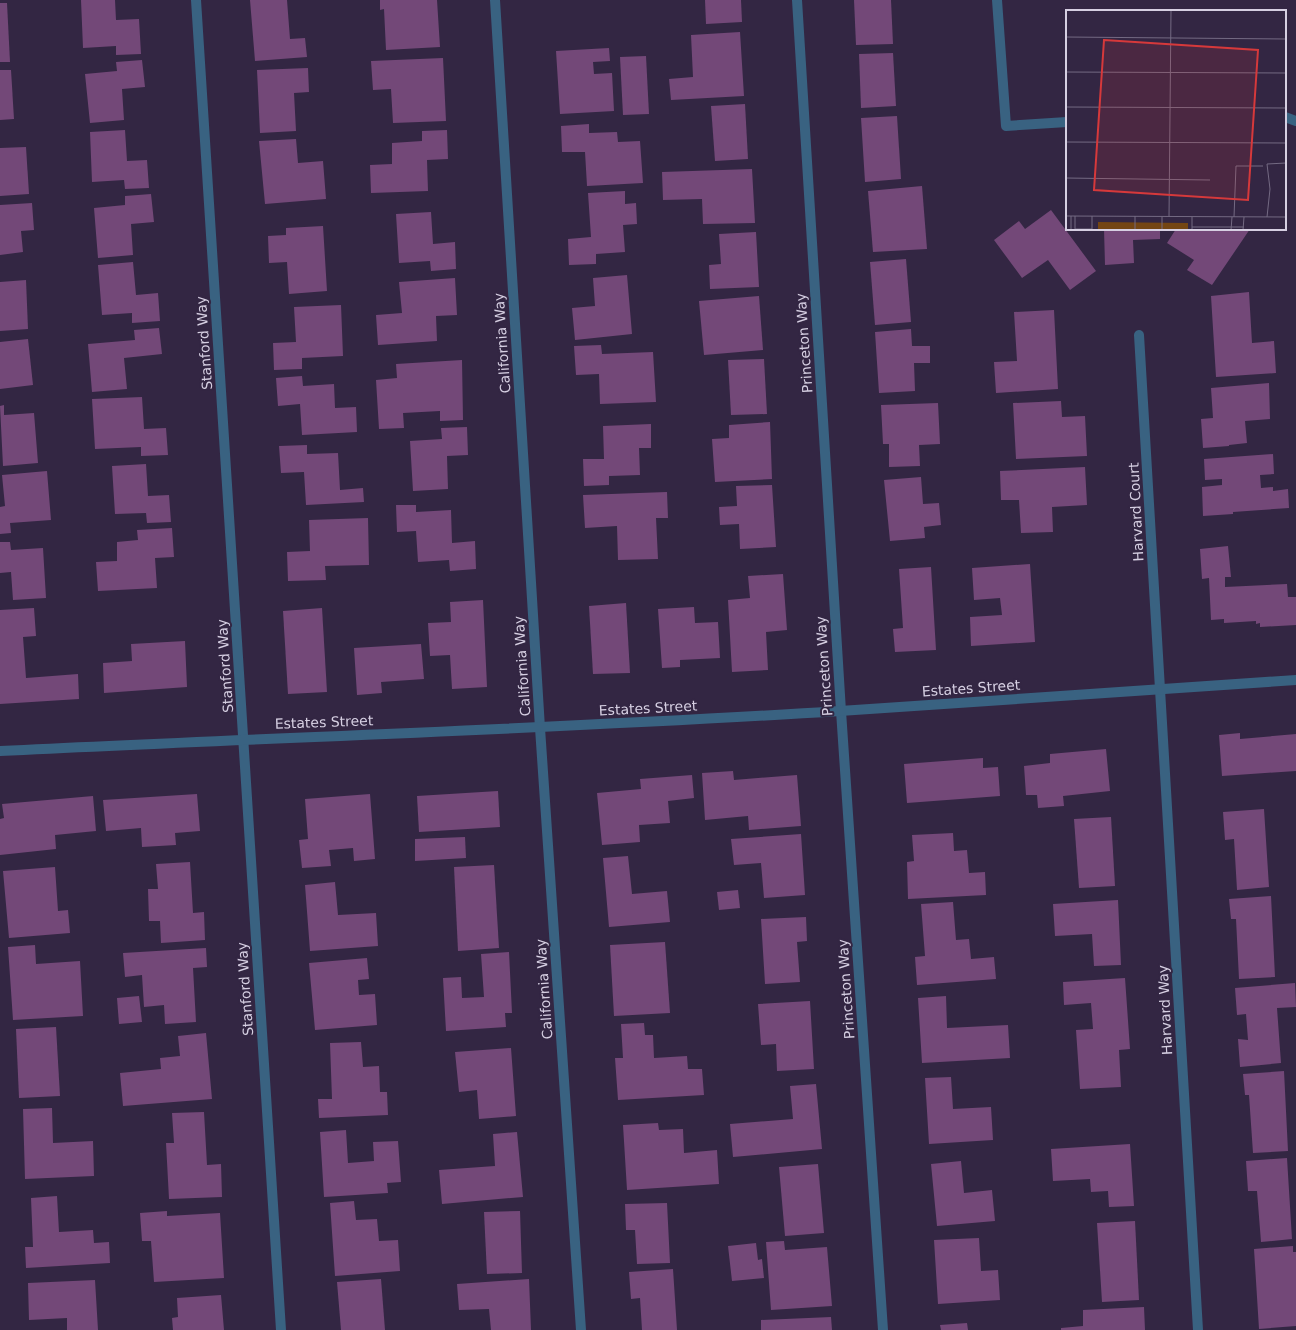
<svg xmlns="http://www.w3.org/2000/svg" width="1296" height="1330" font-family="'DejaVu Sans',sans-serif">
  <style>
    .building { fill: #734878 }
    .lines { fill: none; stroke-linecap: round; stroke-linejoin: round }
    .minor { stroke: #396281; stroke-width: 10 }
    .labels { text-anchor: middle; stroke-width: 4; stroke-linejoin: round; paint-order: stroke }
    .street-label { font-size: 14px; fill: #d6cfe2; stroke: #332643 }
    .inset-road { fill: none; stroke: #746a83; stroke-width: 1 }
    .view { fill: #d6393b; fill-opacity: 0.15; stroke: #d6393b; stroke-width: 2 }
    .inset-edge { fill: none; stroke: #d6cfe2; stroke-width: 2 }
  </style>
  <rect width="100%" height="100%" fill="#332643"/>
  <g class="building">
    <polygon points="81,0 115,0 116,20 139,19 141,54 116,55 116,46 83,48"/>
    <polygon points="250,0 287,0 290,39 305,38 307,57 255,61"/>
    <polygon points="380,0 437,0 440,47 386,50 384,9 380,10"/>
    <polygon points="705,0 741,0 742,22 706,24"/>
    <polygon points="854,0 891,0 893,44 856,45"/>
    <polygon points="0,3 7,3 10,62 0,62"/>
    <polygon points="740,32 744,96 671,100 669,79 693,77 691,35"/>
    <polygon points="609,48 610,61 593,62 594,74 612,73 614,111 560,114 556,51"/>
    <polygon points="893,53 896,106 861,108 859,54"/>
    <polygon points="646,56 649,114 623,115 620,57"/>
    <polygon points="443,58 446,121 393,123 391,89 373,90 371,61"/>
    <polygon points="142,60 145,87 122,89 124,120 90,123 85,74 117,71 116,62"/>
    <polygon points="308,68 309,92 294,93 296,131 260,133 257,70"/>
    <polygon points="0,70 11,70 14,119 0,120"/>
    <polygon points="745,104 748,159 715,161 711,106"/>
    <polygon points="897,116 901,179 865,182 861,118"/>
    <polygon points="589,124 589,133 617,132 618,142 640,141 643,183 587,186 585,152 562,152 561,126"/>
    <polygon points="125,130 127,161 147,160 149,188 125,189 124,180 92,182 90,132"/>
    <polygon points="447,130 448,159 427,160 428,191 371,193 370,165 392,164 392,143 422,141 422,131"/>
    <polygon points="296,139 298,163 323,161 326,199 265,204 259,141"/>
    <polygon points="26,147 29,194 0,196 0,148"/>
    <polygon points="752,169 755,223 703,224 702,199 663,200 662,172"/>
    <polygon points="922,186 927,249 873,252 868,191"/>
    <polygon points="625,191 625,204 636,203 637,224 623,225 625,252 596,254 596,264 569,265 568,239 591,237 588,193"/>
    <polygon points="151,194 154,222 131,224 133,255 98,258 94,208 125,205 125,196"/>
    <polygon points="32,203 34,230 21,231 23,252 0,255 0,205"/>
    <polygon points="1051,210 1096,271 1070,290 1048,260 1022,278 994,240 1019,221 1025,229"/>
    <polygon points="431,212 433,244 455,242 456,269 431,271 430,261 399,263 396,214"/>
    <polygon points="323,226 327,291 289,294 287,262 269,263 268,236 286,235 286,228"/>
    <polygon points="1104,229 1160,229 1160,239 1133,240 1134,263 1105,265"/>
    <polygon points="1176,229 1250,229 1212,285 1187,270 1194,260 1167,243"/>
    <polygon points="756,232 759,287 710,289 709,265 721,264 719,234"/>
    <polygon points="906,259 911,322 875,325 870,262"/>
    <polygon points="133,262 136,295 158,293 160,321 132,323 132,313 102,315 98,265"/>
    <polygon points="627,275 632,334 575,340 572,308 595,306 593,278"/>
    <polygon points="455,278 457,315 436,316 437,341 378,345 376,315 402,313 399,282"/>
    <polygon points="26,280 28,329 0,331 0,282"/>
    <polygon points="1249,292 1252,343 1274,341 1276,373 1216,377 1211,296"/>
    <polygon points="759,296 763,350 704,355 699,301"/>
    <polygon points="341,305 343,356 302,358 302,369 274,370 273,343 296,342 294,307"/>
    <polygon points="1054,310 1058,389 996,393 994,362 1017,361 1014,312"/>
    <polygon points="159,328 162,354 124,358 127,389 92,392 88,344 135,340 134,330"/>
    <polygon points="911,329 912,346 930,346 930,363 914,363 915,391 879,393 875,332"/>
    <polygon points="28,339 33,385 0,389 0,342"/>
    <polygon points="601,345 602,354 653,352 656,402 600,404 599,374 576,375 574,346"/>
    <polygon points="764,359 767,414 731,415 728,360"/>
    <polygon points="462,360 463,420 440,421 440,411 403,413 404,428 379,429 376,380 397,378 396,364"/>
    <polygon points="302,376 303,386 334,384 335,408 356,407 357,432 302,435 300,404 278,406 276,378"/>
    <polygon points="1269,383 1270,419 1245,421 1247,443 1229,445 1229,446 1203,448 1201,419 1213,418 1211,388"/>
    <polygon points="142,397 144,429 166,428 168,455 141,456 141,447 95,449 92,399"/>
    <polygon points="1061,401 1062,417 1085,416 1087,456 1016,459 1013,403"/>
    <polygon points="938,403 940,444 919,445 920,466 889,467 889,444 883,444 881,405"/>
    <polygon points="4,405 4,415 34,413 38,463 3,466 0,406"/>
    <polygon points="770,422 772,479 715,482 712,439 729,438 729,425"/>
    <polygon points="651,424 651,448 639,448 640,475 609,476 609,485 584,486 583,459 604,459 603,426"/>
    <polygon points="467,427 468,455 447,456 448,489 413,491 410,441 442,439 441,428"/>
    <polygon points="307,445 307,454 338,453 340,490 363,488 364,502 306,505 304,472 281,473 279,446"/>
    <polygon points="1273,454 1274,474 1260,475 1261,488 1273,487 1273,491 1288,489 1289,508 1233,512 1233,514 1203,516 1202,487 1222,485 1222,479 1205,480 1204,459"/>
    <polygon points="146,464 148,496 169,495 171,522 147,523 146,513 115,514 112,466"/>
    <polygon points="1085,467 1087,505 1052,507 1053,532 1021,533 1019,500 1001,500 1000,471"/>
    <polygon points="47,471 51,520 10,523 11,533 0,534 0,507 5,506 2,475"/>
    <polygon points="921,477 923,504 939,503 941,525 924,527 925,538 890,541 884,480"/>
    <polygon points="772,485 776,547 740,549 739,524 720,525 719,507 737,506 736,486"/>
    <polygon points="667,492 668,518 656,518 658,559 618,560 617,526 585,528 583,495"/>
    <polygon points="396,505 416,505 416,512 451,510 452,543 475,541 476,569 450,571 449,560 418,562 416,531 397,532"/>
    <polygon points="368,518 369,565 325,566 326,580 288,581 287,552 310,551 309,520"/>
    <polygon points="172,528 174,557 155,558 157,588 98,591 96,562 117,561 117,542 138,540 137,530"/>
    <polygon points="0,542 10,542 11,550 43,548 46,598 13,600 11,572 0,573"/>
    <polygon points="1228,546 1231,577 1225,577 1225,587 1287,584 1288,597 1296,597 1296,625 1260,627 1260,623 1256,624 1256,621 1224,623 1224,619 1211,620 1209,578 1202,579 1200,549"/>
    <polygon points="1030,564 1035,642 971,646 970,617 1002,615 1000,598 974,600 972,568"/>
    <polygon points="931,567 936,650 895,652 893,629 903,628 899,569"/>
    <polygon points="783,574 787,630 766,632 768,670 732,672 728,600 750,598 748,576"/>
    <polygon points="483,600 487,687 452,689 450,655 430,656 428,623 451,622 450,602"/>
    <polygon points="626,603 630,673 593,674 589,606"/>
    <polygon points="694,607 695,623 718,622 720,658 680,660 680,667 662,668 658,609"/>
    <polygon points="34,608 36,636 23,637 26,678 78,674 79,699 0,704 0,610"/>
    <polygon points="322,608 327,692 288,694 283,611"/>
    <polygon points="185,641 187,687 104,693 103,663 132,661 131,644"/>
    <polygon points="421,644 424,679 381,682 382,693 357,695 354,648"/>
    <polygon points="1240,733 1240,739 1296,734 1296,771 1222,776 1219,735"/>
    <polygon points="1106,749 1110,791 1063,796 1064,806 1038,808 1037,795 1026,795 1024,766 1050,763 1050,754"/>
    <polygon points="983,758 983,768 998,767 1000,796 907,803 904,764"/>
    <polygon points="733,771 734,780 797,775 801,826 749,830 748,816 705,820 702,773"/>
    <polygon points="692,775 694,798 668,801 670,823 639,825 640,842 602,845 597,793 641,789 640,779"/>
    <polygon points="498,791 500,827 419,832 417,796"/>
    <polygon points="197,794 200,831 175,833 176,845 142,847 141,828 106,831 103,800"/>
    <polygon points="370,794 375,859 354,861 353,848 329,850 331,866 302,868 299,840 308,839 305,799"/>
    <polygon points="93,796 96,831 55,835 56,849 0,855 0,819 4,818 2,804"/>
    <polygon points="1264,809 1269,887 1237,890 1234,839 1225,840 1223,812"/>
    <polygon points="1111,817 1115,886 1079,888 1074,819"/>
    <polygon points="953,833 954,851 967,850 969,873 985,872 986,895 908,899 907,862 914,861 912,835"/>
    <polygon points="801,834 805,895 764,898 761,863 734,865 731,839"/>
    <polygon points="465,837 466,858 415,861 415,839"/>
    <polygon points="628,856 632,894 667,891 670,922 609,927 603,858"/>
    <polygon points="190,862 193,913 204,912 205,940 161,943 160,921 149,921 148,889 158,889 156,864"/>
    <polygon points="494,865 499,948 458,951 454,867"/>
    <polygon points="55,867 58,911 68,910 70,933 9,938 3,871"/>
    <polygon points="335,882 338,915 376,913 378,946 310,951 305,885"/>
    <polygon points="738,890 740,908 719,910 717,892"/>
    <polygon points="1271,896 1275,977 1239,979 1236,919 1231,919 1229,899"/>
    <polygon points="1118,900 1121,965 1094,966 1092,934 1055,936 1053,904"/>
    <polygon points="953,902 956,940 969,939 971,959 994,957 996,979 917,985 915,957 925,956 921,904"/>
    <polygon points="806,917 807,941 797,942 800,982 765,984 761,919"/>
    <polygon points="665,942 670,1013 614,1016 610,945"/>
    <polygon points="35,945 36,964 80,961 83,1016 13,1020 8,947"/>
    <polygon points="206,948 207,967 193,968 196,1022 165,1024 164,1005 144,1007 142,975 125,977 123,953"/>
    <polygon points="509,952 512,1013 505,1013 506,1027 446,1031 443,978 461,977 462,998 484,997 481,954"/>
    <polygon points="367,958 369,979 358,980 359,995 375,994 377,1025 315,1030 309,963"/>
    <polygon points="1125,978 1130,1049 1119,1050 1121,1087 1080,1089 1076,1030 1093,1029 1091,1003 1064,1005 1063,982"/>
    <polygon points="1295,983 1296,1007 1277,1008 1281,1063 1240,1067 1238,1039 1248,1040 1246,1014 1237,1015 1235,988"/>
    <polygon points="139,996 142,1022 119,1024 117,998"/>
    <polygon points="946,996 947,1028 1008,1025 1010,1058 922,1063 918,998"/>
    <polygon points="810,1001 814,1069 777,1071 776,1044 761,1045 758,1004"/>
    <polygon points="644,1023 645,1035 653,1035 654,1058 687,1056 688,1069 702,1069 704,1095 618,1100 615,1058 623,1058 621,1024"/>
    <polygon points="56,1027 60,1096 19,1098 16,1029"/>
    <polygon points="206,1033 212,1099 123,1106 120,1073 161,1069 160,1058 180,1056 178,1036"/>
    <polygon points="361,1042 363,1067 379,1066 380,1092 387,1092 388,1115 319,1118 318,1099 332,1099 330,1043"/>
    <polygon points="511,1048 516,1116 479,1119 477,1090 459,1092 455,1052"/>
    <polygon points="1284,1071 1288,1151 1253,1153 1249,1095 1245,1095 1243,1074"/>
    <polygon points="951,1077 953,1109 991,1107 993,1140 929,1144 925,1078"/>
    <polygon points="816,1084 822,1149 733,1157 730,1124 793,1119 790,1086"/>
    <polygon points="52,1108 53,1143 93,1141 94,1176 25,1179 23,1109"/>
    <polygon points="204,1112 207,1165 221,1164 222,1197 169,1199 166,1143 174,1143 172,1113"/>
    <polygon points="658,1123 659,1130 683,1129 684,1153 717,1150 719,1184 627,1190 623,1125"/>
    <polygon points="346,1130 348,1163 374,1161 373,1142 398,1141 401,1182 387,1183 388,1193 324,1197 320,1132"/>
    <polygon points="517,1132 523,1197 442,1204 439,1170 495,1166 493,1134"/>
    <polygon points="1130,1144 1134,1206 1109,1207 1108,1191 1091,1192 1090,1179 1053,1181 1051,1149"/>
    <polygon points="1287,1158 1292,1239 1261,1242 1257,1191 1248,1191 1246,1161"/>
    <polygon points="961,1161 964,1193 992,1190 995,1221 937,1226 931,1164"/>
    <polygon points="818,1164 824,1233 785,1236 779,1167"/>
    <polygon points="57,1196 59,1232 93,1230 94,1243 109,1242 110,1263 26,1268 25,1247 33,1247 31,1198"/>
    <polygon points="354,1201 356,1220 377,1219 379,1241 398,1240 400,1271 335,1276 330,1203"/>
    <polygon points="667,1203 670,1263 637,1264 635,1230 626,1230 625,1204"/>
    <polygon points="167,1211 167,1216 220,1213 224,1278 154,1282 151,1241 142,1241 140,1213"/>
    <polygon points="520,1211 522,1273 487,1274 484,1212"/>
    <polygon points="1135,1221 1139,1300 1102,1302 1097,1223"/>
    <polygon points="979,1238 981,1271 998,1270 1000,1300 938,1304 934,1240"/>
    <polygon points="784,1241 785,1250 827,1247 832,1306 771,1310 766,1242"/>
    <polygon points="756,1243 758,1260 762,1259 764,1278 732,1281 728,1246"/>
    <polygon points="1293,1246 1293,1252 1296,1252 1296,1326 1259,1329 1254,1249"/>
    <polygon points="673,1269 677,1330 642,1330 640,1298 631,1299 629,1272"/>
    <polygon points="381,1279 385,1330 341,1330 337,1282"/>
    <polygon points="529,1279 531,1330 491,1330 489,1309 459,1310 457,1284"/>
    <polygon points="95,1280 98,1330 67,1330 67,1318 29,1320 28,1283"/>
    <polygon points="221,1295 224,1330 173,1330 172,1318 178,1317 177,1298"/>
    <polygon points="1144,1307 1145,1330 1061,1330 1061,1328 1083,1326 1083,1310"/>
    <polygon points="831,1317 832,1330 761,1330 761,1320"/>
    <polygon points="967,1323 968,1330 941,1330 940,1325"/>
  </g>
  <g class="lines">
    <g class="minor">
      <polyline points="196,0 281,1330"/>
      <polyline points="495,0 540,728 581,1330"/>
      <polyline points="797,0 841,711 883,1330"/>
      <polyline points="997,0 1006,126 1067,122"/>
      <polyline points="1285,117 1296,121"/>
      <polyline points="1139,335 1198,1330"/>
      <path d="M 0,751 C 280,737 561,729 840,711 C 992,702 1144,689 1296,680"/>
    </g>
  </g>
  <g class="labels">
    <g class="street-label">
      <text transform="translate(204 343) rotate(-94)" y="5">Stanford Way</text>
      <text transform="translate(502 343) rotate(-94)" y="5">California Way</text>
      <text transform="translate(804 343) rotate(-94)" y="5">Princeton Way</text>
      <text transform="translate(1136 512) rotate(-93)" y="5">Harvard Court</text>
      <text transform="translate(225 666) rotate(-94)" y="5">Stanford Way</text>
      <text transform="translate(522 666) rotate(-94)" y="5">California Way</text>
      <text transform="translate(824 666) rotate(-94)" y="5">Princeton Way</text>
      <text transform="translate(971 688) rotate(-4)" y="5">Estates Street</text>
      <text transform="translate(648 708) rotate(-3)" y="5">Estates Street</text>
      <text transform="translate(324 722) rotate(-2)" y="5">Estates Street</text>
      <text transform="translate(245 989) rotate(-94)" y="5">Stanford Way</text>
      <text transform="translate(544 989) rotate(-94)" y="5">California Way</text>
      <text transform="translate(846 989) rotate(-94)" y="5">Princeton Way</text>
      <text transform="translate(1165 1010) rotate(-93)" y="5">Harvard Way</text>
    </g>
  </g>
  <g transform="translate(1066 10)">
    <rect width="220" height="220" fill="#332643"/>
    <path d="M 32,212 L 122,213 L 122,220 L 32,220 Z" fill="#744513"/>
    <path class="inset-road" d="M 0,27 L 220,29M 0,62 L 220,63M 0,97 L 220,98M 0,132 L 220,133M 0,168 L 144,170M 0,206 L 220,207M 69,206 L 69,220M 96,207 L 96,220M 103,207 L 105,0M 126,207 L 126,220M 168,207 L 170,156 L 197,156M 201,207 L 204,179 L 201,154 L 220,153M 126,217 L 178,217M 9,219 L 26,219M 5,220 L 5,206M 9,220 L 9,206M 26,220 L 26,206M 165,220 L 166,207M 177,220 L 178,207"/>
    <path class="view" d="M 38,30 L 192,40 L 182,190 L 28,180 Z"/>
    <rect width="220" height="220" class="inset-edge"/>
  </g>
</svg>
